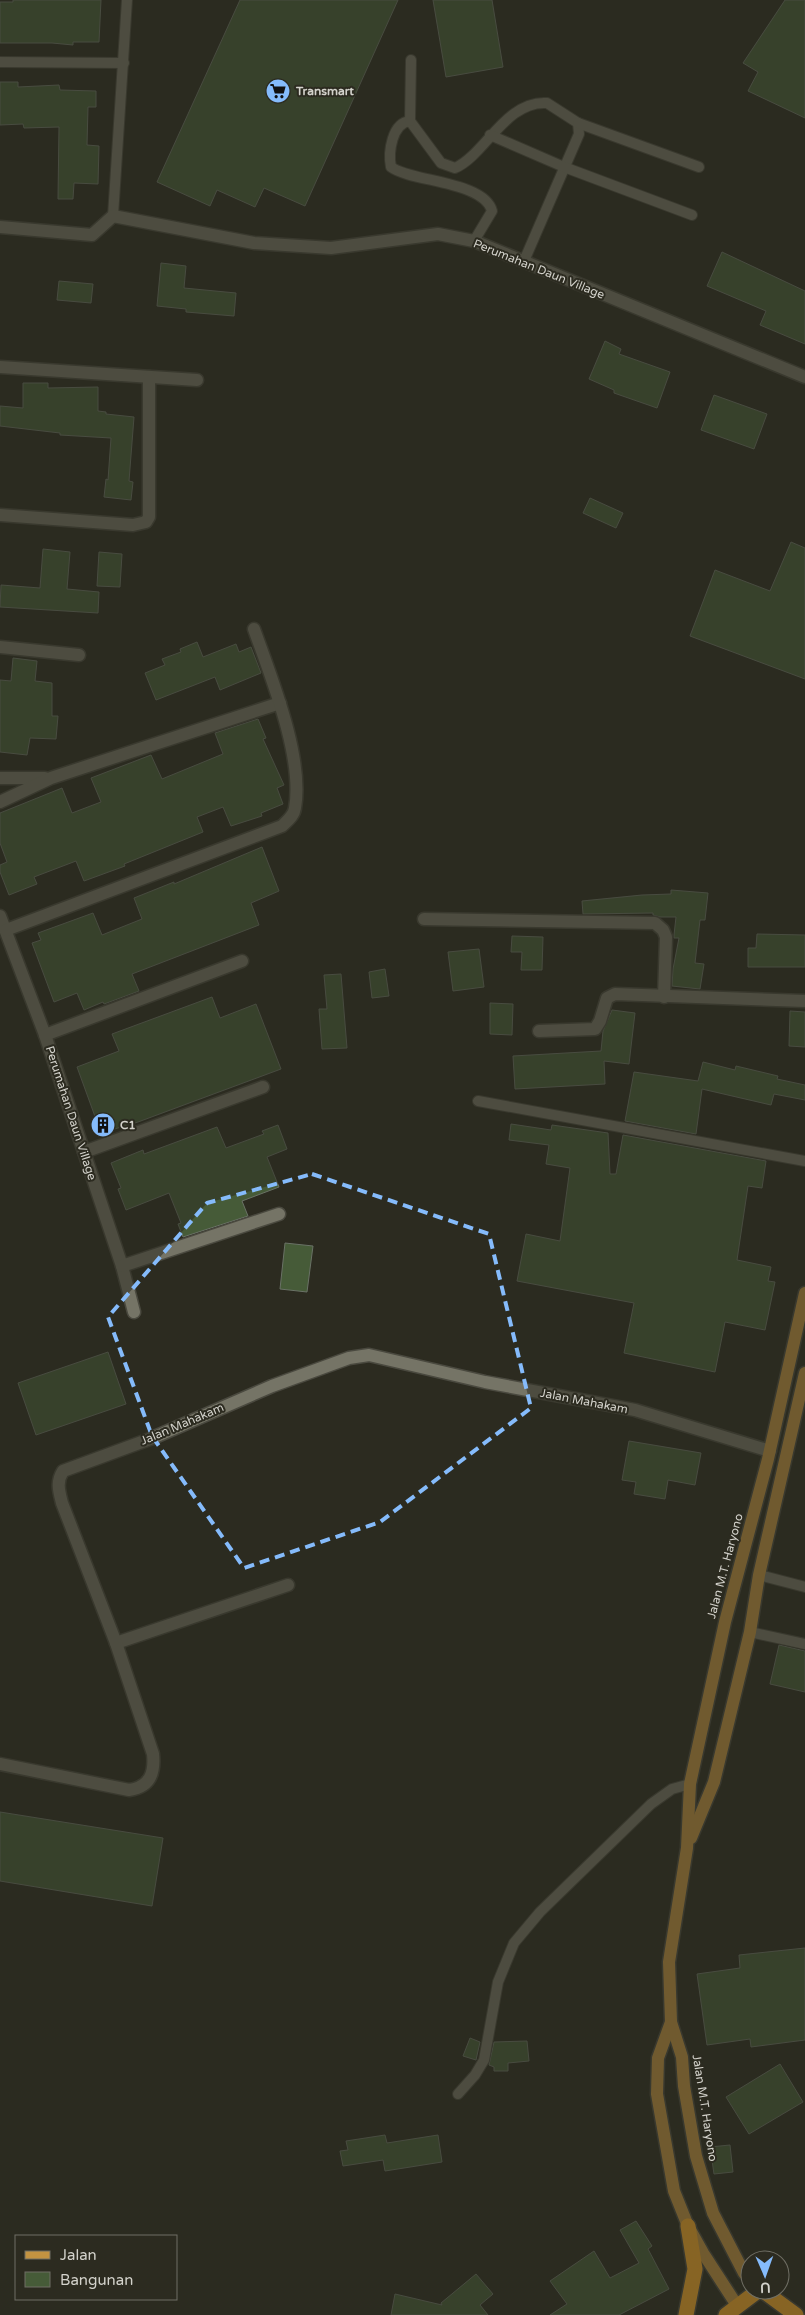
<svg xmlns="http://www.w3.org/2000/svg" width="805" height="2315" font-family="'Varela Round',sans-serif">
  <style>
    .building { fill: #465b38; stroke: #6a7266 }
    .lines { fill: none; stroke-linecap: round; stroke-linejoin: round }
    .lane-casing { stroke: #4a493f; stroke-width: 12 }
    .street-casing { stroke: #4a493f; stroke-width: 15 }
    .primary-casing { stroke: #4a493f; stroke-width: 15 }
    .highway-casing { stroke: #4a493f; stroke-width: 18 }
    .lane { stroke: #757466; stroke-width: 10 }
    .street { stroke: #757466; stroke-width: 12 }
    .primary { stroke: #c39341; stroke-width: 12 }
    .highway { stroke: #f7a828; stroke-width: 15 }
    .marked { fill: none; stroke: #85bbfb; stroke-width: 4; stroke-dasharray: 10 6; stroke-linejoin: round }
    .labels { text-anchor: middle; stroke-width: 4; stroke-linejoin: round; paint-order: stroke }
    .poi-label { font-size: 12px; font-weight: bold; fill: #d3d2cb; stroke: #2c2b20; text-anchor: start }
    .street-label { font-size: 12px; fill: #d3d2cb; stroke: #2c2b20 }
  </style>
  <rect width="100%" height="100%" fill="#2c2b20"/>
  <g class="building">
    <polygon points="13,0 101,0 99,42 73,42 73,45 52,43 0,43 0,2 13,2"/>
    <polygon points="240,0 398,0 305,206 264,188 255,207 217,190 210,206 157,182"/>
    <polygon points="433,0 492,0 503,67 446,77"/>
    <polygon points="785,0 805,0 805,118 748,91 758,72 743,63"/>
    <polygon points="0,82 18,82 18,87 59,85 60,90 96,91 96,107 88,107 87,145 99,146 98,184 74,183 73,199 58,199 59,127 24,128 23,124 0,125"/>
    <polygon points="722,252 805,291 805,344 760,325 766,311 707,286"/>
    <polygon points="161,263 186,266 184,288 236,293 234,316 186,312 186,309 157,306"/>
    <polygon points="59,281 93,284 91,303 57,300"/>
    <polygon points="605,341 621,349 619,354 670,372 657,408 614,393 614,390 589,379"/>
    <polygon points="23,383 48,383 48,388 98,387 98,411 106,412 106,414 134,417 129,481 133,482 131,500 104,497 106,479 108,480 111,438 60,435 60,433 0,426 0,406 23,408"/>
    <polygon points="714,395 767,414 754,449 701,430"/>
    <polygon points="590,498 623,513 616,528 583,513"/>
    <polygon points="791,542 805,548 805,679 690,636 715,570 770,591"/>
    <polygon points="43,549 70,552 67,589 99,592 98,613 0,607 1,585 40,588"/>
    <polygon points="99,552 122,554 120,587 97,586"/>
    <polygon points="197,642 203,657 236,644 239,652 251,647 261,673 220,690 215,677 156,700 145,673 165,665 162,659 181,652 180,649"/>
    <polygon points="13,658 37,661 35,681 52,683 52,716 58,716 56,739 30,738 27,755 0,752 0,680 11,681"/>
    <polygon points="258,719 266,738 263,739 284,785 277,788 283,804 261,813 262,816 231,826 223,807 197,817 203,832 124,864 125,866 84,881 76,861 34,877 37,884 9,895 0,872 0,865 7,862 0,843 0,813 62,788 72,813 101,802 91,778 151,755 162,779 223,754 215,733"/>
    <polygon points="262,847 279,891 251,903 259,925 132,974 139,991 104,1004 103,1002 84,1010 77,993 54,1002 32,943 41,940 38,933 93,913 102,935 142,919 134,898 174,882 174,884"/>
    <polygon points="671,890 708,893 705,920 700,920 695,963 704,964 700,989 672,986 673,969 679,938 674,938 674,935 676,917 660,917 653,915 653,913 583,914 582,901 642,895 671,894"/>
    <polygon points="757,934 805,935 805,967 748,967 748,948 756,948"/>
    <polygon points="512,936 543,937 542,970 521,970 522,952 511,952"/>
    <polygon points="479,949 484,987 453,991 448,952"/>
    <polygon points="385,969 389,996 372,998 369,972"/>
    <polygon points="341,974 347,1048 322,1049 319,1009 327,1009 324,975"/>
    <polygon points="212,997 220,1018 256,1004 281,1069 138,1122 101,1133 77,1067 119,1051 112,1034"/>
    <polygon points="490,1003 513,1004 512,1035 490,1034"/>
    <polygon points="612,1010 635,1013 629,1064 604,1061 605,1084 515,1089 513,1056 601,1051 603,1031"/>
    <polygon points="790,1011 805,1012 805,1047 789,1046"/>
    <polygon points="703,1062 735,1070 736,1066 778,1076 777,1079 805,1085 805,1100 774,1094 771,1105 702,1089 696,1134 625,1121 634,1072 698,1081"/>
    <polygon points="511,1124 551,1130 552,1125 608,1133 610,1174 616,1174 623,1135 766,1161 762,1188 748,1186 737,1260 771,1267 768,1281 775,1282 765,1330 725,1322 715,1372 624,1353 634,1303 517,1281 526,1234 560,1241 570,1168 546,1164 549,1145 509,1140"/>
    <polygon points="278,1125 287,1149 267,1157 279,1187 242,1201 248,1216 183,1237 178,1224 181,1223 169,1193 126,1210 118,1189 121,1188 111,1163 143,1150 144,1154 217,1127 226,1148 264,1134 262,1131"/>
    <polygon points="285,1243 313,1246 307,1292 280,1289"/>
    <polygon points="108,1352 126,1404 36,1435 18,1383"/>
    <polygon points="629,1441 701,1453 695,1485 668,1480 665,1499 634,1494 636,1482 622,1480"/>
    <polygon points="779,1645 805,1651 805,1692 770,1684"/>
    <polygon points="0,1812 163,1838 152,1906 0,1881"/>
    <polygon points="805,1948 805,2040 751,2047 750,2039 707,2045 697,1974 740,1968 739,1955"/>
    <polygon points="470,2038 480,2042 476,2060 463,2056"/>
    <polygon points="527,2041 529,2061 508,2063 508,2071 494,2071 494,2067 489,2065 494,2042"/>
    <polygon points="780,2064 803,2102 749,2134 726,2097"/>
    <polygon points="385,2135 387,2143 438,2135 442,2162 385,2171 383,2160 343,2166 340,2151 348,2150 346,2141"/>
    <polygon points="730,2145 733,2172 714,2174 710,2147"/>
    <polygon points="636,2221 652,2246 648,2249 669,2289 619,2315 550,2315 567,2304 550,2281 594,2251 610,2278 639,2263 620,2230"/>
    <polygon points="476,2274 493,2294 480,2305 488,2315 391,2315 395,2294 442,2305 441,2303"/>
  </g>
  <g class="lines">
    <defs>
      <g id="lane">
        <polyline points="0,62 124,63"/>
        <path d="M 410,121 L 441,163 L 455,168 C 485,155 506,100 547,103 L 578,123 L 579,134 L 524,261"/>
        <path d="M 410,121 C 392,123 388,152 391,167 C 411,182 484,181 492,211 L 474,241"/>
        <polyline points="410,121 411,60"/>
        <polyline points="578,123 699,167"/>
        <polyline points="490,135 564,167 692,215"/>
        <polyline points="113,216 127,0"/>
        <polyline points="478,1101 805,1161"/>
        <polyline points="759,1575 805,1587"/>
        <polyline points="750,1632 805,1644"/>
        <polyline points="458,2094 475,2075 484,2060 498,1982 514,1943 540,1912 651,1804 672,1789 690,1784"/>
      </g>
      <g id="street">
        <polyline points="0,227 92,235 113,216 254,243 331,248 438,234 474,241 805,377"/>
        <polyline points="0,367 197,380"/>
        <polyline points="0,515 133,525 146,522 149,517 149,377"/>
        <polyline points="0,647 79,655"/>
        <polyline points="0,778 45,778"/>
        <polyline points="0,802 51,778 280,703"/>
        <polyline points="0,916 45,1035 122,1266 134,1312"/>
        <polyline points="424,919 655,923 663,930 666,937 664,997"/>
        <path d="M 6,930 L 282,826 C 287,821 294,816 295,808 C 304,758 271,677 254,629"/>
        <polyline points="539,1031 595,1029 600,1021 607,998 615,994 805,1001"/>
        <polyline points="45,1035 242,961"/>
        <polyline points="84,1152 263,1087"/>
        <polyline points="122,1266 279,1214"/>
        <polyline points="116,1643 288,1585"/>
        <path d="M 0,1764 L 129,1790 C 150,1787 155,1773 153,1754 L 116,1643 L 62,1503 C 59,1491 56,1482 63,1471 L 150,1439 L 272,1386 L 349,1358 L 369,1355 L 485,1382 L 635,1410 L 770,1451"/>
      </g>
      <g id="primary">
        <polyline points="691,1838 714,1782 750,1632 759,1575 805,1373"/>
        <polyline points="671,2022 658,2058 657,2094 674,2191 688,2226 703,2253 738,2307"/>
        <polyline points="750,2279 744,2273 713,2213 696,2156 684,2086 682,2057 671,2022 669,1962 687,1848 690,1784 725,1622 768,1459 805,1293"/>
      </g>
      <g id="highway">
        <polyline points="762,2290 796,2315"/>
        <polyline points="686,2315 695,2269 688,2226"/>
        <polyline points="726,2315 759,2290"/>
      </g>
    </defs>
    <use href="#lane" class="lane-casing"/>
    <use href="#street" class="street-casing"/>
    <use href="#primary" class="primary-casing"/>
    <use href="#highway" class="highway-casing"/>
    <use href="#lane" class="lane"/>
    <use href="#street" class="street"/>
    <use href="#primary" class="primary"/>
    <use href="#highway" class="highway"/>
  </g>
  <path d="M0 0H805V2315H0ZM 312,1174 L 489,1234 L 531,1408 L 380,1522 L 244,1568 L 152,1436 L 108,1317 L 207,1203 Z" fill="#2c2b20" fill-opacity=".55" fill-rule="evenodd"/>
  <path class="marked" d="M 312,1174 L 489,1234 L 531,1408 L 380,1522 L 244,1568 L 152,1436 L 108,1317 L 207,1203 Z"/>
  <defs>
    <symbol id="supermarket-disc" viewBox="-11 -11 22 22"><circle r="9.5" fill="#85bbfb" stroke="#2c2b20"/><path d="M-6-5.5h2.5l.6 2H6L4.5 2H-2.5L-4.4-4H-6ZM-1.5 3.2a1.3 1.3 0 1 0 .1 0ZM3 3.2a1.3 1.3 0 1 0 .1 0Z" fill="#111"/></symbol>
    <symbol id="building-disc" viewBox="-11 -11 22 22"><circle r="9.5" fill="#85bbfb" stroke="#2c2b20"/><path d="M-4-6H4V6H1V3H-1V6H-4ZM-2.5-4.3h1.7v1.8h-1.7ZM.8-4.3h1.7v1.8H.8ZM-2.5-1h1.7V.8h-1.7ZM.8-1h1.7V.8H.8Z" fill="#111"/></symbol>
  </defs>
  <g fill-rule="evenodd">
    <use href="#supermarket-disc" x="264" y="77" width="28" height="28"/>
    <use href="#building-disc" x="89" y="1111" width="28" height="28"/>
  </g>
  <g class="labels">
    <g class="poi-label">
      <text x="296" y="95">Transmart</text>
      <text x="120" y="1129">C1</text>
    </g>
    <g class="street-label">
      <text transform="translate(539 269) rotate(22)" y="4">Perumahan Daun Village</text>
      <text transform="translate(71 1113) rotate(72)" y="4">Perumahan Daun Village</text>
      <text transform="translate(584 1401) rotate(11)" y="4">Jalan Mahakam</text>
      <text transform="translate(182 1424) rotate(-23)" y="4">Jalan Mahakam</text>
      <text transform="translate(725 1566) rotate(-75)" y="4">Jalan M.T. Haryono</text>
      <text transform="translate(705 2108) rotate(81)" y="4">Jalan M.T. Haryono</text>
    </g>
  </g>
  <rect x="15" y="2235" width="162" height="65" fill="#2c2b20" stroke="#6f6e64"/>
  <rect x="25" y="2251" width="25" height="8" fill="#c39341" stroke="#6f6e64"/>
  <text x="60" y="2260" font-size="15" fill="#d3d2cb">Jalan</text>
  <rect x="25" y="2272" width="25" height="15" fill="#465b38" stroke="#6f6e64"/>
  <text x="60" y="2285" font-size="15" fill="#d3d2cb">Bangunan</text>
  <g transform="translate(765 2275) rotate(178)"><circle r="24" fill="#2c2b20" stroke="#6f6e64"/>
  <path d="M0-4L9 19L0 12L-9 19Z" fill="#85bbfb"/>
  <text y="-8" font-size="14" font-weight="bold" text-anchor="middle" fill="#d3d2cb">U</text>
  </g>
</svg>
